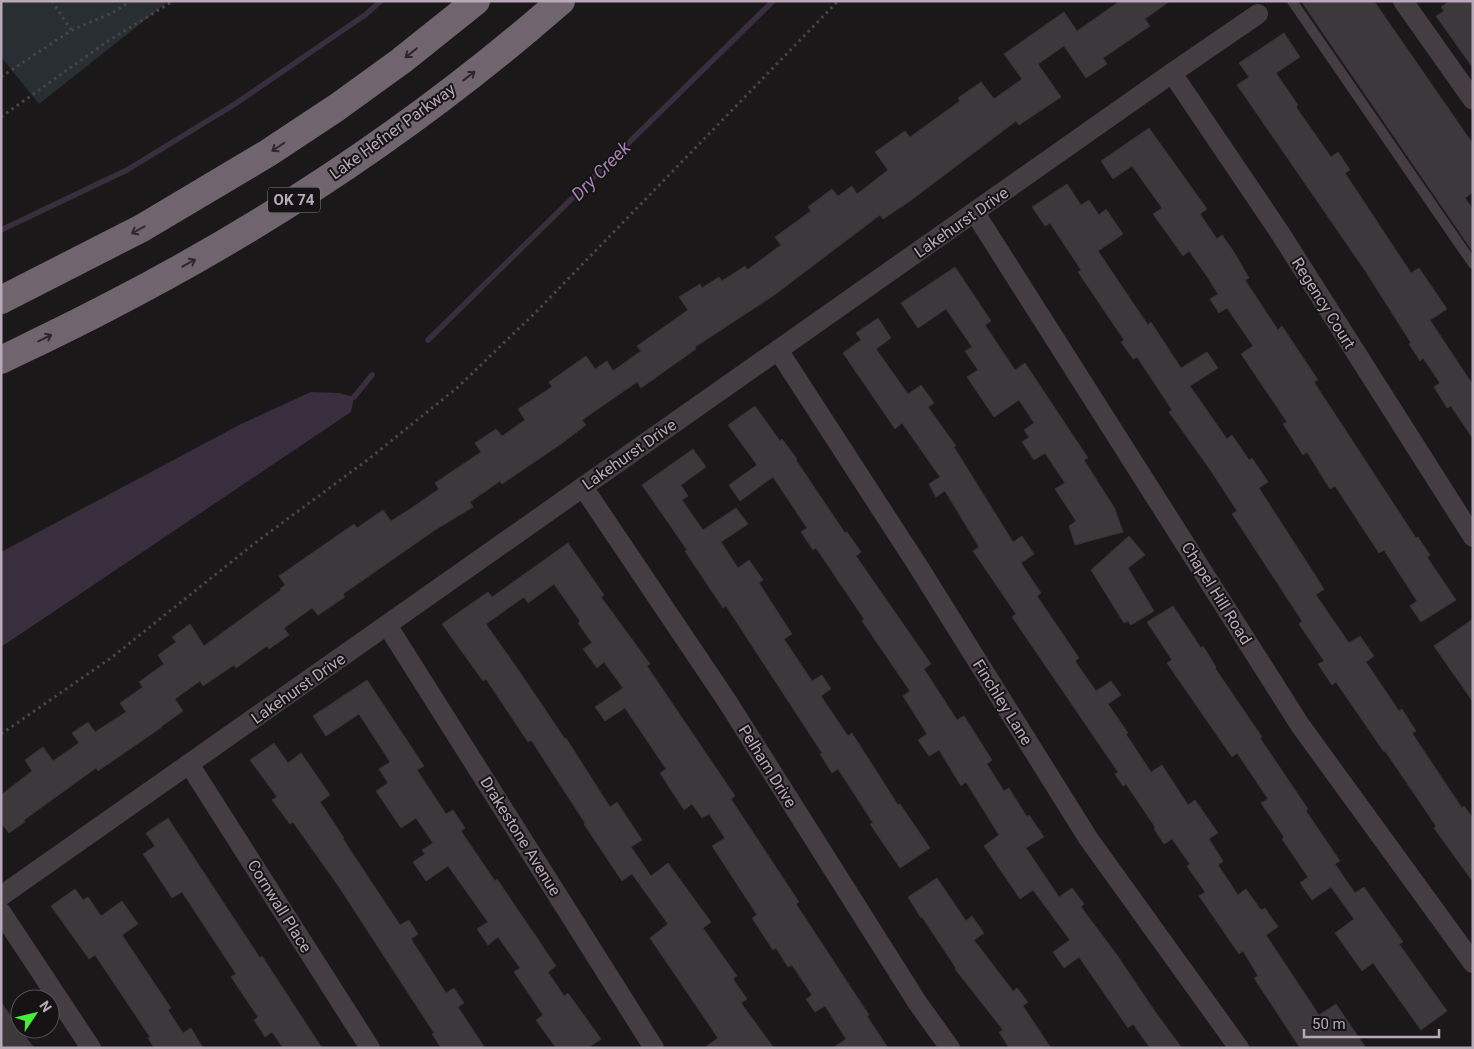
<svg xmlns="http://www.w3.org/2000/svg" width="1474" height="1049" font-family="Roboto,sans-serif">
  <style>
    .green { fill: #282e32 }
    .water { fill: #392e3e }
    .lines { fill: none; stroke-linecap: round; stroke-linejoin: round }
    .stream { stroke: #392e3e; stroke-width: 5.5 }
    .building { fill: #3c383b; stroke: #363234 }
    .path { stroke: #4b434b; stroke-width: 3; stroke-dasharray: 2.5 4; stroke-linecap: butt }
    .lane { stroke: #443e43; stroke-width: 10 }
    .street { stroke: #443e43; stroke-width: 20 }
    .highway { stroke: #70656f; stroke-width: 28 }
    .oneway { stroke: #2c282b }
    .labels { text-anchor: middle; stroke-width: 4; stroke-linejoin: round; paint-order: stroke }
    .shield { fill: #151314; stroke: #887d88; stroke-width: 1 }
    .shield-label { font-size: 15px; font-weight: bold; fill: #b9aab9 }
    .street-label { font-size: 16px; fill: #b9aab9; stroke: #151314 }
    .water-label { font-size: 18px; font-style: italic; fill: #a782b3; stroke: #151314 }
  </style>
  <rect width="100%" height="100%" fill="#1a1819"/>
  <polygon class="green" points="1,1 169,1 39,104 1,57"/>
  <polygon class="water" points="311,392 339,393 354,397 351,412 1,647 1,552 241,424"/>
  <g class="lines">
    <g class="stream">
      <polyline points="1,230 127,170 235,104 365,15 381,1"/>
      <polyline points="428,340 773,1"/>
      <polyline points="354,397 372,375"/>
    </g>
  </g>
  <g class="building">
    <polygon points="1120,1 1170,1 1145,19 1150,26 1103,58 1107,64 1086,78 1064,46 1038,64 1061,97 1019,125 1016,121 910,201 883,219 880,215 773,296 695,347 696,349 641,388 637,382 582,420 586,425 561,444 502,484 500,481 470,502 473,507 435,530 343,594 345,597 318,615 312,608 284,628 289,635 269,649 267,646 236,668 234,665 203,686 200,681 175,699 183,711 162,726 162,727 98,771 96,768 24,820 25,822 9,833 1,823 1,795 32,771 25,760 43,747 53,761 79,743 72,733 88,722 95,732 126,712 120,703 143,687 139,682 164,664 158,655 176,642 172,637 190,624 204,646 281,590 280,589 285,585 279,576 354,524 357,528 383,510 391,521 410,509 439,489 435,483 481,452 475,443 496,429 502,436 525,420 518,409 552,387 549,382 586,356 595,369 607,361 613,371 641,351 637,346 688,310 679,297 700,284 702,288 719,277 722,281 745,266 747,270 781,245 775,237 811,211 808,207 832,189 838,196 852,186 857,194 888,170 875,152 905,131 910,137 960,101 958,98 981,82 994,99 1022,79 1004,54 1064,12 1077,31"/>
    <polygon points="1301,1 1374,1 1473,144 1473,192 1465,198 1473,209 1473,252"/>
    <polygon points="1449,1 1473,1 1473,68 1436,16 1444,11 1441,7"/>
    <polygon points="1284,33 1300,57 1276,73 1298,105 1296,107 1331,157 1338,152 1350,170 1345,173 1411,273 1419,268 1447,309 1430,320 1473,385 1473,439 1451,406 1447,408 1434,387 1440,383 1423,358 1420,361 1409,344 1411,343 1366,272 1237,85 1249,77 1239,63"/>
    <polygon points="1149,128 1207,209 1200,214 1217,239 1222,235 1234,252 1249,278 1245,280 1278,330 1282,326 1318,380 1314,382 1416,538 1418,537 1430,555 1427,557 1456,600 1421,622 1410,606 1417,601 1384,550 1379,553 1335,486 1330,489 1307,452 1303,455 1283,424 1287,422 1241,354 1253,346 1227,308 1219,313 1210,299 1218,294 1208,278 1189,251 1183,256 1153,214 1162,208 1132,166 1113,179 1101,161"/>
    <polygon points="1067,184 1081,205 1089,200 1099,215 1106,209 1123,234 1098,251 1148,325 1151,322 1181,368 1207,352 1218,368 1190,386 1227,439 1232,435 1249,460 1252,458 1268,482 1259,488 1324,589 1316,595 1349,643 1360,636 1374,656 1366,662 1399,711 1402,709 1416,731 1412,733 1462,808 1464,806 1473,818 1473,882 1434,828 1436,826 1385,751 1384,752 1336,682 1332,685 1318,664 1324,661 1299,624 1302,621 1232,514 1237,511 1211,471 1169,412 1172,410 1137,357 1133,359 1121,342 1124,340 1078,272 1081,270 1050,223 1045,226 1032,207"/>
    <polygon points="955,267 991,321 985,325 1015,370 1025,363 1088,458 1084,460 1115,509 1123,532 1075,545 1069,526 1076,521 1055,489 1065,483 1045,453 1034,460 1022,442 1029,437 1024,430 1034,423 1019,400 994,417 967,377 978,370 965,351 972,347 946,309 918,328 901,303"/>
    <polygon points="878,318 891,338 876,349 908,394 921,385 934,403 928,407 956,446 954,447 1013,542 1022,536 1034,554 1021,563 1041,593 1037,596 1079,658 1075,661 1096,691 1111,681 1121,695 1108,704 1128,733 1126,734 1151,772 1162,765 1188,805 1195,800 1218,833 1209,839 1223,861 1218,865 1238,895 1246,889 1261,910 1265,908 1278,927 1266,935 1319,1015 1336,1004 1366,1048 1300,1048 1254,978 1258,976 1243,951 1239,954 1199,896 1205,892 1187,866 1190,864 1172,839 1164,844 1154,829 1155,827 1126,784 1123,786 1115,774 1118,772 1012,617 1016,614 973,551 979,547 945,491 936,497 929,484 940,477 902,423 895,429 843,353 861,340 856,333"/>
    <polygon points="755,406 780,441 782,439 797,459 796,460 845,533 847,532 861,552 856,556 931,664 924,669 957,720 964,716 992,760 987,764 1004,791 1009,788 1027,817 1029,815 1044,837 1026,848 1059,897 1072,888 1084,904 1081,907 1117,955 1154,1010 1182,1048 1150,1048 1133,1024 1128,1028 1079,957 1064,968 1053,952 1070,940 1033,890 1020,899 984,846 999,835 966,782 961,786 939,750 929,756 918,740 927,734 903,696 910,691 862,621 864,619 816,548 813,550 801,532 807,528 773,477 740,501 729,485 757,465 728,425"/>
    <polygon points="693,449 706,467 681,485 688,496 682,500 703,530 736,508 748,524 721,542 738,568 749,560 763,580 759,583 792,634 784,639 812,681 822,675 831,689 821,696 848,736 852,733 898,805 900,804 930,848 900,868 870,824 873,823 838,769 832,773 820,754 822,753 726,606 723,608 685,551 687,550 642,485"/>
    <polygon points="1129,536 1145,555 1128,568 1154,611 1131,625 1128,621 1124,623 1091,570"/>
    <polygon points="568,543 604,595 601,597 650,664 647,666 735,796 731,799 799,902 796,904 869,1015 867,1016 888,1048 833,1048 846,1039 825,1006 815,1012 806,999 812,995 792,965 788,967 776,948 773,950 752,918 757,915 712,846 725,838 709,814 702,818 692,804 684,810 660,773 666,769 625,708 605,721 595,707 623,688 604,662 597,668 583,649 592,643 578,623 580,621 554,584 528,603 524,597 486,624 517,668 565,739 566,738 610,807 617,802 642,840 631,847 651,876 668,863 711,922 703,928 737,976 733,979 747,999 741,1003 774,1048 704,1048 718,1038 650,938 668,924 632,874 622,881 584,824 585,823 531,740 528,742 486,679 483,681 442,624 488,592 492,597"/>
    <polygon points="1173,606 1201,648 1203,646 1216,667 1215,668 1262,737 1260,738 1308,809 1306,811 1340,861 1335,864 1355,893 1364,887 1403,942 1399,944 1447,1011 1421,1030 1373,963 1362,971 1335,933 1354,919 1331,887 1312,900 1300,883 1308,877 1282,839 1284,837 1261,803 1268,799 1237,753 1232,757 1167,663 1172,660 1147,622"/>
    <polygon points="1473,619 1473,702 1434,646"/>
    <polygon points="367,680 424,766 417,770 446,814 453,810 465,828 461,831 495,881 497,879 556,966 548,972 564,996 568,993 601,1039 588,1048 556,1048 536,1020 543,1015 514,972 520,968 498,937 488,945 477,929 488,922 448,866 426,881 413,862 425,854 422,850 433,843 416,818 401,828 376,791 388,783 379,769 390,762 359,714 326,736 313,716"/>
    <polygon points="274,743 288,763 301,753 330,795 320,802 344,838 343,839 400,925 409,920 418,934 411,939 446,993 454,988 464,1003 458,1007 485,1048 441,1048 432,1034 434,1033 339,887 293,822 290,824 272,800 277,797 250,760"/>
    <polygon points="168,818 260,958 262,956 322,1048 283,1048 272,1032 265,1037 254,1020 258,1017 231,977 236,974 182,892 172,898 143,854 155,846 146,833"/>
    <polygon points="937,878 966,921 972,916 984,933 974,940 1013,991 1017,988 1028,1002 1023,1006 1051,1048 1009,1048 999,1032 1003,1030 955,969 956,968 922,917 921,918 908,897"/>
    <polygon points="75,889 83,900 88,897 101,916 122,901 138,924 122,935 171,1008 168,1010 183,1033 191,1028 203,1048 154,1048 148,1038 150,1037 95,955 89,959 51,906"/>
    <polygon points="1,1002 20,1029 34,1048 1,1048"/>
  </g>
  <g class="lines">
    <g class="path">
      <polyline points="52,1 71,30"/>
      <polyline points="1,77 72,30 112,13 131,1"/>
      <polyline points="1,117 105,43 173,1"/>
      <polyline points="1,734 111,658 255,543 370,458 458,387 537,311 838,1"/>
    </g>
    <polyline class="lane" points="1292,1 1473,264"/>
    <g class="street">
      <polyline points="1403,1 1473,100"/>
      <polyline points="1172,73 1280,233 1473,537"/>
      <polyline points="975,213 1300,725 1473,963"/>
      <polyline points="778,350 918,566 1088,838 1239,1048"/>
      <polyline points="583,487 727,701 917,1002 950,1048"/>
      <polyline points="387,625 654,1048"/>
      <polyline points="189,764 370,1048"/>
      <polyline points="1,896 1172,73 1258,14"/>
      <polyline points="1,912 91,1048"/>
    </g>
    <g class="highway">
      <polyline points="1,300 142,228 268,153 336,108 401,61 476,1"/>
      <path d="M 1,360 C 38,342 74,325 110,306 C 271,223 425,120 561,1"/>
    </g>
  </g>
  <defs><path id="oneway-shaft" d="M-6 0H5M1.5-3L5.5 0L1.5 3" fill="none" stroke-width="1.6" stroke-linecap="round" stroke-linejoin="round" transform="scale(1.25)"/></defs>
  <g class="oneway">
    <use href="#oneway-shaft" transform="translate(411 53) rotate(142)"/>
    <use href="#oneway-shaft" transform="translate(469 76) rotate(-38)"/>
    <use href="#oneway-shaft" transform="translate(278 147) rotate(146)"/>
    <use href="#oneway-shaft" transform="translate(138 230) rotate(151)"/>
    <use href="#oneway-shaft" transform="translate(189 263) rotate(-29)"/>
    <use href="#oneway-shaft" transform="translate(45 338) rotate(-26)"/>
  </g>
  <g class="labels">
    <rect class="shield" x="268" y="187.5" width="52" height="25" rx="4"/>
    <g class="shield-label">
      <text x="294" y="205">OK 74</text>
    </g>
    <g class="street-label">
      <text transform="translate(392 131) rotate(-36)" y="6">Lake Hefner Parkway</text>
      <text transform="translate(961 222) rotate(-35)" y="6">Lakehurst Drive</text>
      <text transform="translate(1324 303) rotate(58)" y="6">Regency Court</text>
      <text transform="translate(629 454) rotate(-35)" y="6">Lakehurst Drive</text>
      <text transform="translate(1217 593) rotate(58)" y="6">Chapel Hill Road</text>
      <text transform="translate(298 688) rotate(-35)" y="6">Lakehurst Drive</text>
      <text transform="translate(1003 702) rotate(58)" y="6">Finchley Lane</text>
      <text transform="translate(768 766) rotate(58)" y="6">Pelham Drive</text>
      <text transform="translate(521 836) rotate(58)" y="6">Drakestone Avenue</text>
      <text transform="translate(280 906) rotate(58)" y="6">Cornwall Place</text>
    </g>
    <g class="water-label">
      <text transform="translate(601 171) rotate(-45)" y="6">Dry Creek</text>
    </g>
  </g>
  <rect width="1474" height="1049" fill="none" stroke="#b9aab9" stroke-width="5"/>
  <g transform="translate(35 1014) rotate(55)"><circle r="24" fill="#151314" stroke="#574f56"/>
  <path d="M0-4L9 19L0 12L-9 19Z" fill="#44ee3b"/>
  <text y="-8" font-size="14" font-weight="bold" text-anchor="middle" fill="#b9aab9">N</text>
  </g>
  <path d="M1304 1029v8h135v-8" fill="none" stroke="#b9aab9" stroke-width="2.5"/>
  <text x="1312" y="1029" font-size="15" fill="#b9aab9" stroke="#151314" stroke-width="4" paint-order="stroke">50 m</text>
</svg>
